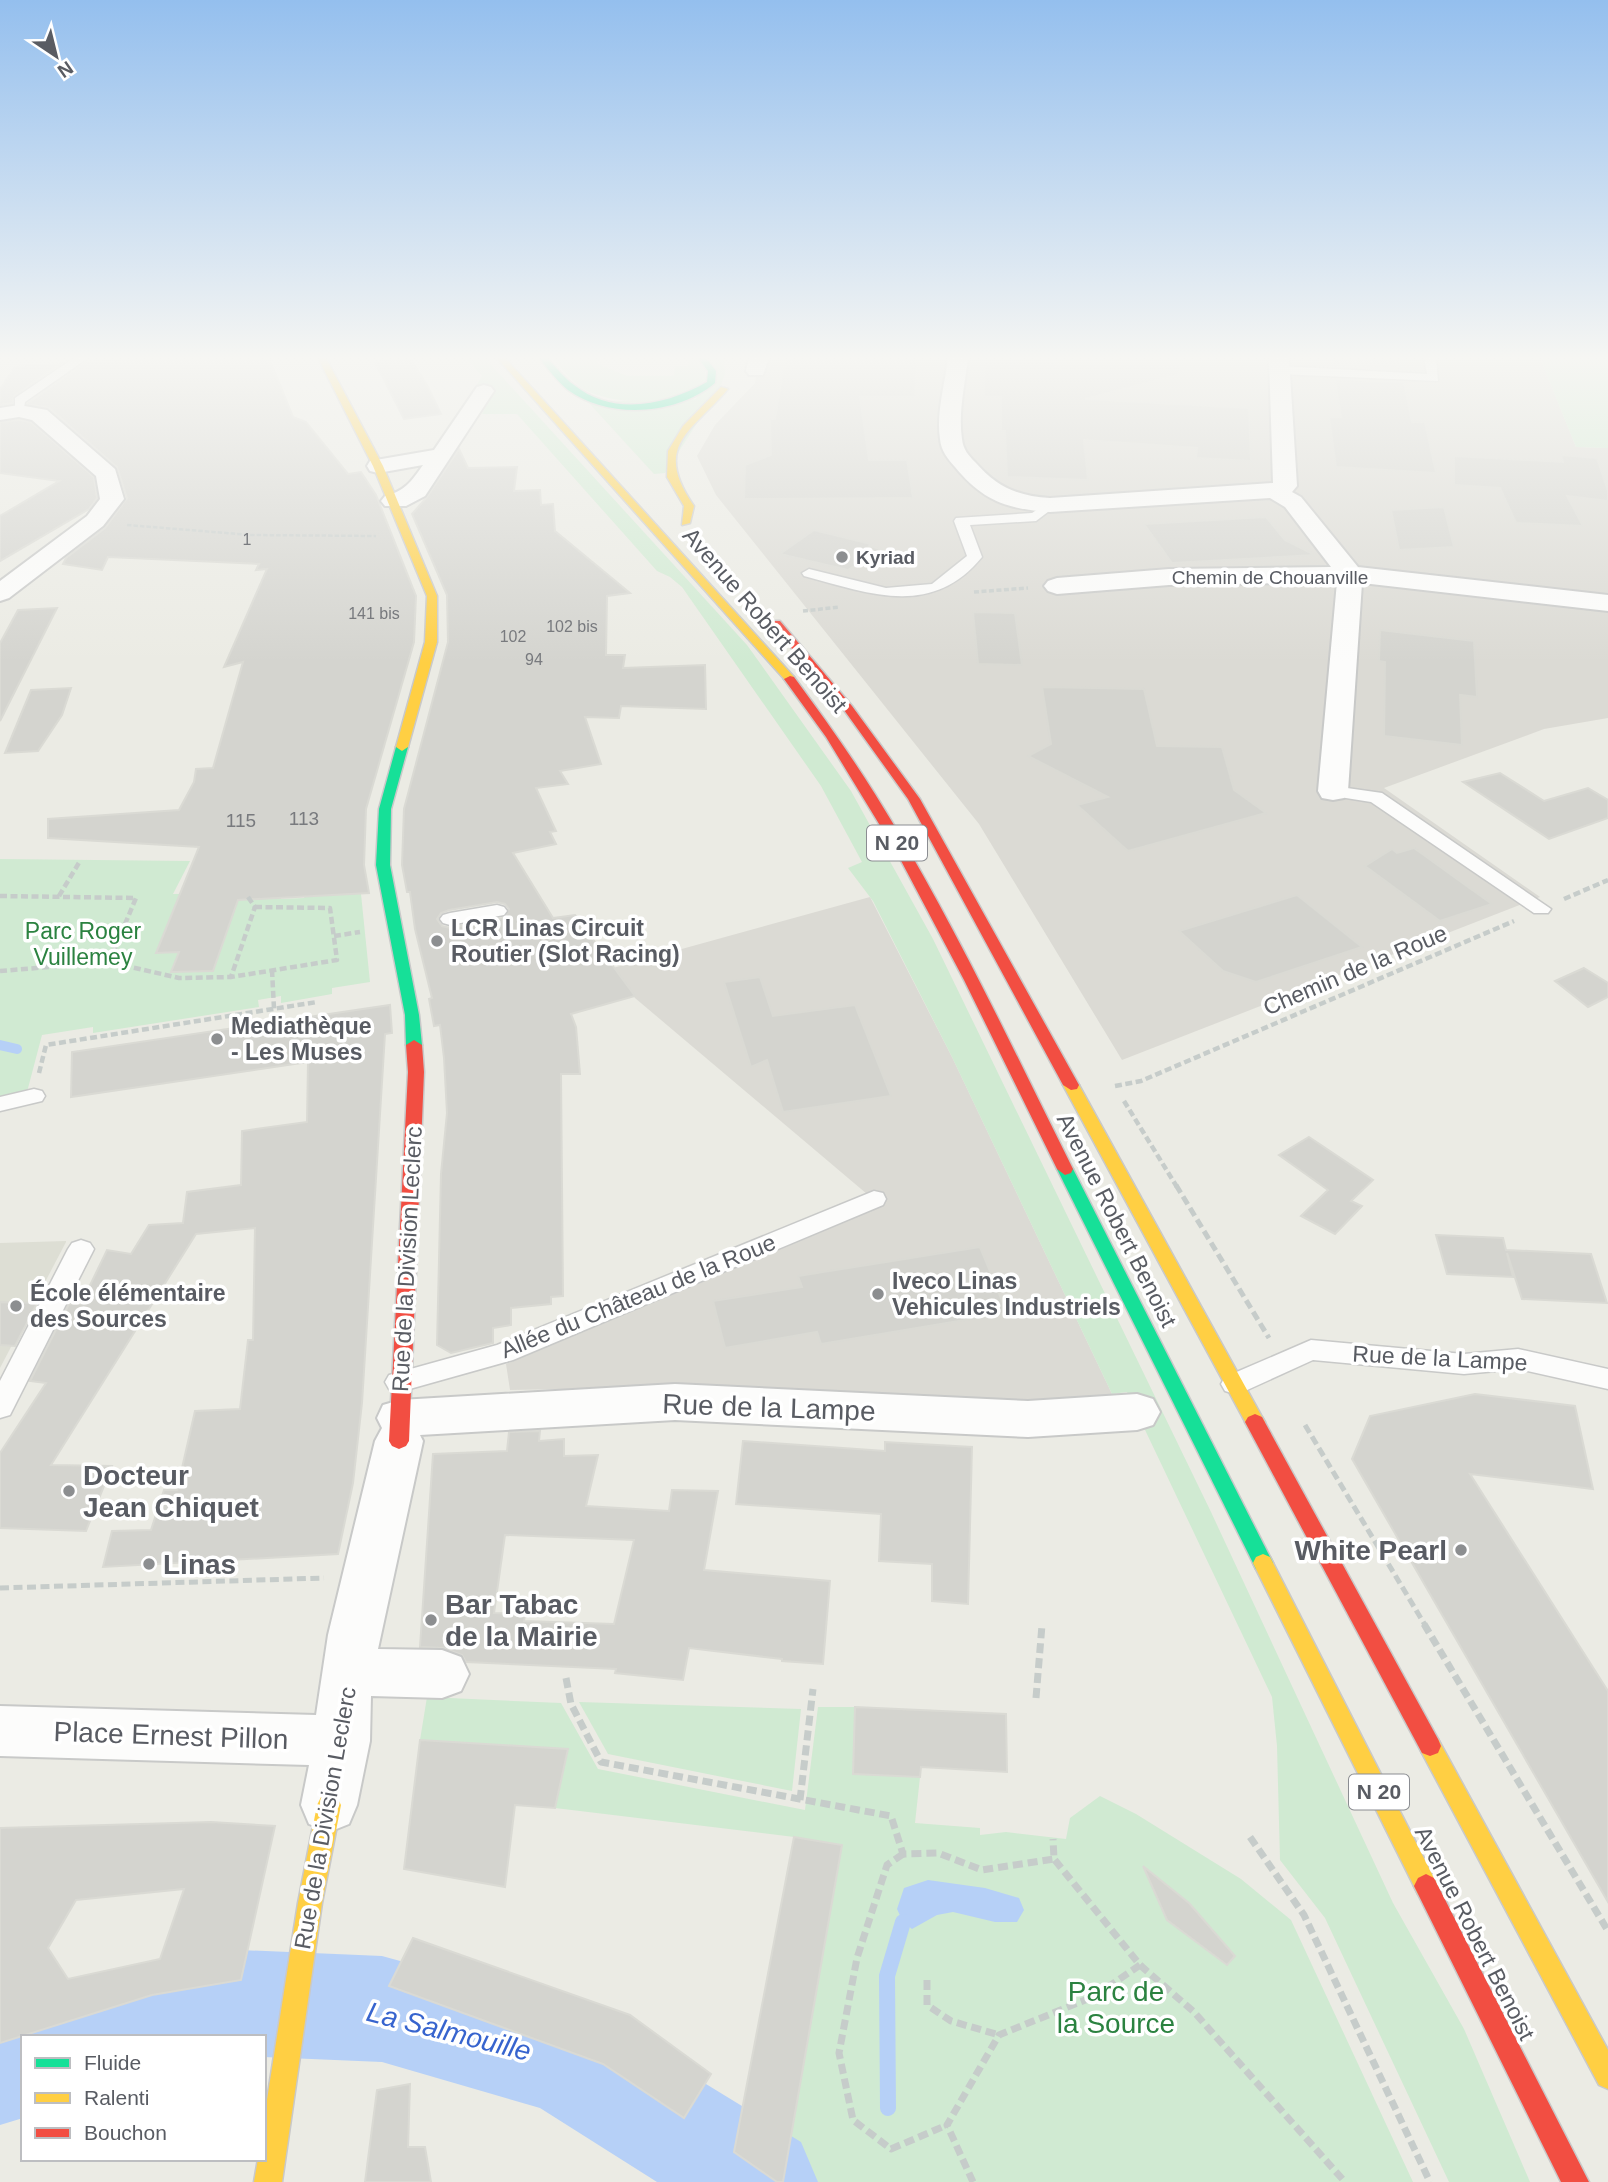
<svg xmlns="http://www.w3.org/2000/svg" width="1608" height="2182" font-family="Helvetica,sans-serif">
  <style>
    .industrial { fill: #dbdad4 }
    .education { fill: #ddded4 }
    .green { fill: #d0ead2 }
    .water { fill: #b6d0f7 }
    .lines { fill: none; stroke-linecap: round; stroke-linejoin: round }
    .stream-far1 { stroke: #b6d0f7; stroke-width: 10 }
    .stream { stroke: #b6d0f7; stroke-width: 16 }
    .river { fill: #b6d0f7; fill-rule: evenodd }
    .building { fill: #d4d4cf; stroke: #dadad4; stroke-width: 2; fill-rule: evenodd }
    .lane-casing { stroke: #c8c9c8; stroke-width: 3 }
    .street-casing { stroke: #c8c9c8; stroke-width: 4 }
    .fast-casing { stroke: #c9c9c9; stroke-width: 3 }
    .slow-casing { stroke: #c9c9c9; stroke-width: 3 }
    .jam-casing { stroke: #c9c9c9; stroke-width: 3 }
    .path-far4 { stroke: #c6ccca; stroke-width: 2.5; stroke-dasharray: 4.5 2; stroke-linecap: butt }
    .path-far3 { stroke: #c6ccca; stroke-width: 3.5; stroke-dasharray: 5 2.5; stroke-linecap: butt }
    .path-far2 { stroke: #c6ccca; stroke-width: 4.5; stroke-dasharray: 7 3.5; stroke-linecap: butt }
    .path-far1 { stroke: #c6ccca; stroke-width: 5; stroke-dasharray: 9 4.5; stroke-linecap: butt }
    .path { stroke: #c6ccca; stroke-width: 7; stroke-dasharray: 10 5; stroke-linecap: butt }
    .lane { fill: #fcfcfb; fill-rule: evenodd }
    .street { fill: #fcfcfb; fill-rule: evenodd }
    .fast { fill: #16e098; fill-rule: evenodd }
    .slow { fill: #ffcf43; fill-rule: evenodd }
    .jam { fill: #f24e42; fill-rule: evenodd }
    .poi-dot { fill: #8c8e90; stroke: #fff; stroke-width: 2.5 }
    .labels { text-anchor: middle; stroke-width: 7; stroke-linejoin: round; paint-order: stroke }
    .far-number-label { font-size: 16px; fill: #787a7e }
    .far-poi-label { font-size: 19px; font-weight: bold; fill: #595c63; stroke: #fff; text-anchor: start }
    .far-street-label { font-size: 19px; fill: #595c63; stroke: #fff }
    .number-label { font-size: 19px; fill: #787a7e }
    .shield { fill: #fff; stroke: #8b8d92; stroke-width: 2 }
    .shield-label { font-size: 21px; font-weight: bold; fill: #595c63 }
    .street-label { font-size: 23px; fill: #595c63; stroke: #fff }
    .poi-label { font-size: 23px; font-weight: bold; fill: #595c63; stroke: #fff; text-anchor: start }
    .park-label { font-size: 23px; fill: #2b8240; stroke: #fff }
    .near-street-label { font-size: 28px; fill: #595c63; stroke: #fff }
    .near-poi-label { font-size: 28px; font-weight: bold; fill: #595c63; stroke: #fff; text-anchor: start }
    .near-park-label { font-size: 28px; fill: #2b8240; stroke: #fff }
    .near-water-label { font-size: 28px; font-style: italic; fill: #3764ce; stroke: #fff }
  </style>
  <rect width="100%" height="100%" fill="#ebebe4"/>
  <g class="industrial">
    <polygon points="759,358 1540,358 1576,447 1608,448 1608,718 1544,729 1384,788 1540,897 1122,1060 979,824 716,495 697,456 715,425 755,383"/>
    <polygon points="870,897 952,1057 1112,1394 1065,1402 725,1386 510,1390 506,1364 880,1205 635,998 613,968"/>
  </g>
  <polygon class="education" points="66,1241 66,1242 0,1368 0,1243"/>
  <g class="green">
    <polygon points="466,358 485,358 747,645 851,791 933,939 1211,1512 1393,1903 1464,2029 1530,2182 1449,2182 1325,1918 1280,1860 1277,1746 1272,1697 1127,1392 1112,1394 952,1057 873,901 848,868 862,862 821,786 682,587 670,577 657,571 517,414 482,414 494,391 474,390 482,376"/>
    <path d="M 552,358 L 597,358 L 596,363 L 627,376 L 674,376 L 675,366 L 688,366 L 689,361 L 686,358 L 697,358 L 704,366 L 706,378 C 684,408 614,406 583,389 C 572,382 562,368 552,358 Z"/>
    <polygon points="709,358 724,358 725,374 719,389 665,473 654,474 588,402 696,399 713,362"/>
    <polygon points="1540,358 1608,358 1608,448 1576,447"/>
    <polygon points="0,859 190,861 173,894 254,893 281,896 281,899 304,898 305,895 361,894 370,982 332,988 332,994 281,1003 281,996 258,1000 259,1007 93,1033 93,1027 42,1035 27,1092 0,1098"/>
    <polygon points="427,1697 561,1703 598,1769 805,1810 818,1707 855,1707 853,1774 920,1777 915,1823 980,1828 980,1835 1006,1832 1066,1839 1070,1818 1100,1796 1136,1814 1241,1879 1291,1920 1413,2182 783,2182 794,1837 555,1808 567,1750 420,1740"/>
    <polygon points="579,1702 801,1709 792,1791 608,1754"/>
  </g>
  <polygon class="water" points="928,1880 985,1888 1019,1898 1024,1910 1017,1922 995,1922 953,1912 937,1915 912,1929 903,1922 897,1909 904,1888"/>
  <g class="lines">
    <polyline class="stream-far1" points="0,1045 17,1049"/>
    <polyline class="stream" points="888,2108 887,1976 903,1922"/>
    <polygon class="river" points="217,1949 382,1956 564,2006 603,2021 801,2142 818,2182 657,2182 540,2108 382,2062 264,2057 264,2037 23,2037 23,2118 0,2125 0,2015 23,2008 59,2023 69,1999 107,1983"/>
  </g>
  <g class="building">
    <polygon points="180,358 269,358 293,417 306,422 348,474 361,472 376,495 416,596 414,642 366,809 364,865 369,893 238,900 213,971 171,972 179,952 156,953 199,847 48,838 48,819 179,810 194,782 196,769 213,768 243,662 224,667 267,569 256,570 259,564 108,557 102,570 63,564 66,558 105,528 127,498 117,467 49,408 27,404 86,362"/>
    <polygon points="410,358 427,385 441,414 404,419 375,362"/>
    <polygon points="785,358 917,358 915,397 860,397 869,460 907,460 913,498 744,499 745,465 771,455 770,419 775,419"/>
    <polygon points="1332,358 1399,358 1402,370 1333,366"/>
    <polygon points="984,361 1180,366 1181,374 1085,399 1249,408 1251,461 1196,458 1197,448 1084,440 1088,480 1007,477 1005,431 1001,431 1001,397 984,397"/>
    <polygon points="60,364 14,396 12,403 0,405 0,389 15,367"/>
    <polygon points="1335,379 1404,382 1412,422 1425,422 1436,473 1336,467 1329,417 1341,417"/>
    <polygon points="19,420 31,422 94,477 97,498 89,509 0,561 0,516 59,481 0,473 0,422"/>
    <path d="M 459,449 L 468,468 L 517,467 L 514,491 L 540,490 L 541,505 L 553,504 L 555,531 L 630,593 L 607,596 L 606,655 L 625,655 L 623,668 L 705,665 L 706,709 L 621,706 L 619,718 L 585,717 L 601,764 L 560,771 L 568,784 L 536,788 L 556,831 L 550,832 L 556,844 L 513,853 L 553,918 L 575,915 L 635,996 L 571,1014 L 576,1027 L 580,1074 L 561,1074 L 563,1296 L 551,1297 L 551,1304 L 511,1308 L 511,1325 L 493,1328 L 493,1343 L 451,1353 L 437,1345 L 441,1174 L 447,1113 L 444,1058 L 440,1025 L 434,1026 L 429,999 L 432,998 L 415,929 L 410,892 L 407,892 L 402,865 L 404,809 L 448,642 L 447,595 L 412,514 L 427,497 ZM 497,902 L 505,904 L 509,909 L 504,918 L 450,928 L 442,926 L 437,919 L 441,913 L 449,910 Z"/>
    <polygon points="1561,455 1597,458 1608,491 1608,501 1567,496 1583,526 1516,523 1500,488 1454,485 1454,456 1563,462"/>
    <polygon points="1444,507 1454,547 1399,550 1391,510"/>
    <polygon points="1266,517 1285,540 1315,555 1172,563 1144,524"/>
    <polygon points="814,530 871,544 869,546 881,549 848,570 780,554"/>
    <polygon points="57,608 0,721 0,643 18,610"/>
    <polygon points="973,612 1015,613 1022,665 978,664"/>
    <polygon points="1380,630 1474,641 1477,697 1460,695 1462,745 1384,736 1385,662 1379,661"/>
    <polygon points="1042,687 1144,689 1157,746 1222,747 1234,790 1266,813 1128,851 1077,805 1108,797 1028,756 1051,744"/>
    <polygon points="71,688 62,715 38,751 5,753 31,690"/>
    <polygon points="1500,773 1544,801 1588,788 1608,800 1608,818 1549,839 1463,782"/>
    <polygon points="1414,848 1468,887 1492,904 1440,921 1365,866 1392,849 1397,853"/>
    <polygon points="1297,895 1362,947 1256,982 1223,971 1179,931"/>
    <polygon points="1584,968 1608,983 1608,997 1588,1007 1555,981"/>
    <polygon points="760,977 773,1016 855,1005 891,1096 783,1112 767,1060 751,1067 724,982"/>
    <polygon points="390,1005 392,1033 385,1034 362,1403 353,1483 338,1554 103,1567 112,1531 151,1530 164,1490 177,1490 195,1411 240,1409 248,1340 253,1340 255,1228 196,1234 51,1465 112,1466 86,1531 0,1528 0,1453 46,1383 30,1381 69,1304 81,1304 107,1250 131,1254 149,1225 183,1223 187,1192 241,1185 242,1131 307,1122 308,1062 71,1097 72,1052"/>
    <polygon points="1309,1137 1373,1180 1351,1201 1362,1206 1335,1234 1301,1216 1328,1190 1279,1155"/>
    <polygon points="1436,1235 1503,1238 1506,1250 1591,1254 1607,1303 1522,1299 1507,1253 1513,1277 1447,1274"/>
    <polygon points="980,1247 1007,1313 821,1344 817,1332 725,1348 713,1301 802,1287 798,1276"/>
    <polygon points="0,1302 37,1303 15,1346 0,1345"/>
    <polygon points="1475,1394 1575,1406 1593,1489 1470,1474 1608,1691 1608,1902 1352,1459 1370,1416"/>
    <path d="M 540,1431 L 539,1441 L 564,1439 L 564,1456 L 598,1455 L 586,1506 L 669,1511 L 672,1490 L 718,1491 L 704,1570 L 830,1581 L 823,1664 L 782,1661 L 782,1659 L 689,1648 L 683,1680 L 615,1673 L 616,1669 L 466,1662 L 462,1655 L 443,1648 L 420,1647 L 433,1454 L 507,1451 L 509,1432 ZM 505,1535 L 634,1540 L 614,1624 L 524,1621 L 525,1614 L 494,1613 Z"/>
    <polygon points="743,1441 885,1451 885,1442 972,1447 968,1604 932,1601 932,1564 879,1561 881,1514 736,1504"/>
    <polygon points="855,1707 1006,1714 1007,1772 921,1767 920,1777 853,1774"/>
    <polygon points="420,1740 568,1749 555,1808 515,1805 505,1887 404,1869"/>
    <path d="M 211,1822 L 275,1826 L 241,1980 L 152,1995 L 0,2043 L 0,1828 ZM 184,1889 L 160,1959 L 68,1979 L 48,1948 L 76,1900 Z"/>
    <polygon points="794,1837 842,1845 783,2182 777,2182 734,2152"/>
    <polygon points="1143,1866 1189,1903 1235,1956 1227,1965 1167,1920"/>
    <polygon points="413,1938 630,2015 711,2074 684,2118 603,2064 389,1986"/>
    <polygon points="410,2084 408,2147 425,2147 431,2182 365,2182 377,2090"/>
  </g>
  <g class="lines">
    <defs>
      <g id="lane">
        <polygon points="74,358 88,358 25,402 23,414 15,414 15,398"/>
        <polygon points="1424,358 1436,358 1438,381 1279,374 1273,370 1279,366 1427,374"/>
        <path d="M 1050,501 L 1057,505 L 1036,521 L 970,525 L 982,557 C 931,619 869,593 804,576 L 802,573 L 809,569 L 886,588 L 932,584 L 967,556 L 954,521 L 956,518 L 1032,513 Z"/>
        <polygon points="1333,786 1382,793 1551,909 1548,913 1534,913 1371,802 1327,795 1324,791 1327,787"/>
        <polygon points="497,905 504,907 507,911 504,915 450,925 443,923 440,919 443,915 450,913"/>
        <polygon points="34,1089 42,1091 45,1096 42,1101 0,1111 0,1097"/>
        <polygon points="874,1191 883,1193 886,1199 883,1205 513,1360 399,1392 389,1389 385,1382 389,1375 497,1345"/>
        <polygon points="81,1240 90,1243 94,1249 10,1415 0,1418 0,1381 68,1249 72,1243"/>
        <polygon points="1311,1340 1464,1354 1518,1349 1608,1369 1608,1389 1518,1369 1464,1374 1313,1360 1245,1391 1235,1394 1225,1391 1221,1384 1225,1377"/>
      </g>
      <g id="street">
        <polygon points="749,358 769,358 763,375 749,375 746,371"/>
        <path d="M 948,358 L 968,358 C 965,384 958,413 962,439 C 963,449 968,455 975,462 C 997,487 1017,496 1050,498 L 1273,483 L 1269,358 L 1289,358 L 1297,486 L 1292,492 L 1301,497 L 1358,567 L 1608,595 L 1608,611 L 1362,583 L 1348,791 L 1344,798 L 1333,800 L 1322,798 L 1318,791 L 1337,582 L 1169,585 L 1057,594 L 1048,591 L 1044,586 L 1048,581 L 1057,578 L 1169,569 L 1331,567 L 1285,507 L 1270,498 L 1050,512 C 1007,509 983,501 955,467 C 948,459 941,451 940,439 C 936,413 945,384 948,358 Z"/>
        <path d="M 484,385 L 491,387 L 494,391 L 425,496 L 406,506 L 385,506 L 381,501 L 385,496 C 405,491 411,482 423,465 L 378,473 L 370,471 L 367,466 L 370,461 L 434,450 L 477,387 Z"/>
        <polygon points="19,405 47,410 115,469 124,499 103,526 9,598 0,601 0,581 87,516 100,499 96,476 32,420 19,417 0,420 0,408"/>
        <polygon points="675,1384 1028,1401 1137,1394 1153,1399 1160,1412 1153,1425 1137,1430 1028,1437 675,1420 420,1435 423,1441 378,1649 442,1650 461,1657 469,1674 461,1691 442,1698 371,1696 370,1741 357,1805 349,1824 329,1832 309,1824 301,1805 309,1765 0,1756 0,1706 316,1715 328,1635 375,1441 382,1428 377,1418 383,1405 400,1400"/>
      </g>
      <g id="fast">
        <path d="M 539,358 L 547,358 C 556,367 564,378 574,385 C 614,417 666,405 707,382 L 708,371 L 698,358 L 706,358 L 716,371 L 715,383 C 677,415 609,420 568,390 C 557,381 548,369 539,358 Z"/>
        <polygon points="402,743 408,747 391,809 390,865 419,1015 422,1045 414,1050 406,1045 405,1015 376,865 379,809 396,747"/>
        <polygon points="1065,1163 1073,1169 1270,1557 1273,1563 1270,1569 1263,1572 1256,1569 1057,1169"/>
      </g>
      <g id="slow">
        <polygon points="318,358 326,358 383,466 437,596 437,642 408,747 402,751 396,747 425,642 427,596 373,466"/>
        <polygon points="497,358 505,358 794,677 794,681 786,681"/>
        <path d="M 721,387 L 728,389 C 691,432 652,446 694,506 L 690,523 L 682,525 L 684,506 L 667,477 L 668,451 L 683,426 Z"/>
        <polygon points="1071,1080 1079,1085 1262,1417 1265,1422 1262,1427 1255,1430 1248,1427 1063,1085"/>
        <polygon points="1263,1554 1270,1557 1434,1878 1438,1886 1434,1894 1426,1898 1418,1894 1253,1563 1256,1557"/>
        <polygon points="1430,1736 1438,1739 1608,2050 1608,2089 1599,2085 1422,1753 1419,1746 1422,1739"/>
        <polygon points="329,1794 337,1797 341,1805 322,1903 282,2182 254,2182 258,2159 264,2159 264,2119 298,1903 317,1805 321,1797"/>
      </g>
      <g id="jam">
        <polygon points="772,621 780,621 852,706 920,799 1079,1085 1077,1089 1071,1090 1063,1085 908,799 844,710 772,625"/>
        <path d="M 790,676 L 794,677 C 822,715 850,754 875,794 C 950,914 1010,1043 1073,1169 L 1071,1173 L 1065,1175 L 1057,1169 L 964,980 L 898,855 L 826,737 L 784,679 Z"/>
        <polygon points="414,1040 422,1045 424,1072 409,1441 406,1446 399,1449 392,1446 389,1441 408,1072 406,1045"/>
        <polygon points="1255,1414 1262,1417 1438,1739 1441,1746 1438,1753 1430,1756 1422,1753 1245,1422 1248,1417"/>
        <polygon points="1426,1874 1434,1878 1589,2182 1561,2182 1418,1894 1414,1886 1418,1878"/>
      </g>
    </defs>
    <use href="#lane" class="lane-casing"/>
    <use href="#street" class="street-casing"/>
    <use href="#fast" class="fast-casing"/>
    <use href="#slow" class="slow-casing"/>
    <use href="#jam" class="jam-casing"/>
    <polyline class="path-far4" points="127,525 251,535 376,536"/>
    <g class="path-far3">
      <polyline points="974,592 1028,588"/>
      <polyline points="803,611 840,607"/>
    </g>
    <g class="path-far2">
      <polyline points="0,896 136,898 109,962 179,978 231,977"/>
      <polyline points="59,896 80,861"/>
      <polyline points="248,897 255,907"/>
      <polyline points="1564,899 1608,880"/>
      <polygon points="255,907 330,908 337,960 231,977"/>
      <polyline points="334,936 360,932"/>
      <polyline points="272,970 274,1009"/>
      <polyline points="0,971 109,962"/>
      <polyline points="39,1073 46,1045 317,1002"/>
      <polyline points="1115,1086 1141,1081 1514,921"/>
      <polyline points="1124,1101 1177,1187"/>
    </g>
    <g class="path-far1">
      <polyline points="1176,1185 1269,1338"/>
      <polyline points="1305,1425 1425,1625"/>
      <polyline points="0,1588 324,1578"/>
    </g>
    <g class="path">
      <polyline points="1424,1624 1608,1931"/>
      <polyline points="566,1678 571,1704 601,1762 891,1816 903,1854 938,1853 982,1870 1054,1859"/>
      <polyline points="1036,1698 1042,1625"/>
      <polyline points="800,1800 813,1689"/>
      <polyline points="1250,1837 1304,1915 1430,2182"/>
      <polyline points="903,1854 887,1865 857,1958 839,2053 853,2120 891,2149 947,2125"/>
      <polyline points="1140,1965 1194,2012 1345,2182"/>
      <polyline points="927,1980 927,2005 951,2021 999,2035"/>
      <polyline points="973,2182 947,2125 999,2035 1095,1996 1140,1965 1054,1859 1053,1839"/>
    </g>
    <use href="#lane" class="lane"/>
    <use href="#street" class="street"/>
    <use href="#fast" class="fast"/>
    <use href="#slow" class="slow"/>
    <use href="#jam" class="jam"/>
  </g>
  <linearGradient id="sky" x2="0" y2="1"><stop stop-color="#94bfee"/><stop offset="0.54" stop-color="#f6f6f3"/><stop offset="1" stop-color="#f6f6f3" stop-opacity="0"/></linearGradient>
  <rect width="1608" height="663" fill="url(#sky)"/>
  <g class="poi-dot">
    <circle cx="842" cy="557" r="7"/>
    <circle cx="437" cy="941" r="7"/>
    <circle cx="217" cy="1039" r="7"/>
    <circle cx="878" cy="1294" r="7"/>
    <circle cx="16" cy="1306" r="7"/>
    <circle cx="69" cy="1491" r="7"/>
    <circle cx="1461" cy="1550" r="7"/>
    <circle cx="149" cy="1564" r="7"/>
    <circle cx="431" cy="1620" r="7"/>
  </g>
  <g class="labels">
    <g class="far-number-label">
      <text x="247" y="545">1</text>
      <text x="374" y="619">141 bis</text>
      <text x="572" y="632">102 bis</text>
      <text x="513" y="642">102</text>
      <text x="534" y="665">94</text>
    </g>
    <g class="far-poi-label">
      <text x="856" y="564">Kyriad</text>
    </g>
    <g class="far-street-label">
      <text x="1270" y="584">Chemin de Chouanville</text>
    </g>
    <g class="number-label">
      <text x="304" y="825">113</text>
      <text x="241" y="827">115</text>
    </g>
    <g class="shield">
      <rect x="867" y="825.5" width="60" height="35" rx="5"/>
      <rect x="1349" y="1774.5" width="60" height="35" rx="5"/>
    </g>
    <g class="shield-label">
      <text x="897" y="850">N 20</text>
      <text x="1379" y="1799">N 20</text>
    </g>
    <g class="street-label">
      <text transform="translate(765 620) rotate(49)" y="8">Avenue Robert Benoist</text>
      <text transform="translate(1355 970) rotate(-23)" y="8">Chemin de la Roue</text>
      <text transform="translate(1117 1220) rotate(63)" y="8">Avenue Robert Benoist</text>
      <text transform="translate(407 1259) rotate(-87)" y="8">Rue de la Division Leclerc</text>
      <text transform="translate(638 1296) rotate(-22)" y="8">Allée du Château de la Roue</text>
      <text transform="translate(1440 1358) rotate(3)" y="8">Rue de la Lampe</text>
      <text transform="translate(325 1818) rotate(-80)" y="8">Rue de la Division Leclerc</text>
      <text transform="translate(1475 1933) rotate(63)" y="8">Avenue Robert Benoist</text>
    </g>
    <g class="poi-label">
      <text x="451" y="936">LCR Linas Circuit<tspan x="451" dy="26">Routier (Slot Racing)</tspan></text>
      <text x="231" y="1034">Mediathèque<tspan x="231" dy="26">- Les Muses</tspan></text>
      <text x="892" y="1289">Iveco Linas<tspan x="892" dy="26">Vehicules Industriels</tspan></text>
      <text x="30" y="1301">École élémentaire<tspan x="30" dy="26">des Sources</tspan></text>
    </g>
    <g class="park-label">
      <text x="83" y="939">Parc Roger<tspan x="83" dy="26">Vuillemey</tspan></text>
    </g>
    <g class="near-street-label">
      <text transform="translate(769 1407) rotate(2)" y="10">Rue de la Lampe</text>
      <text transform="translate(171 1735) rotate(2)" y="10">Place Ernest Pillon</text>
    </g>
    <g class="near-poi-label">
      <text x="83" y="1485">Docteur<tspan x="83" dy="32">Jean Chiquet</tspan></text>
      <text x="1447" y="1560" text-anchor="end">White Pearl</text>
      <text x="163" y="1574">Linas</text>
      <text x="445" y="1614">Bar Tabac<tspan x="445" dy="32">de la Mairie</tspan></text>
    </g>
    <g class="near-park-label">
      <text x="1116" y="2001">Parc de<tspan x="1116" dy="32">la Source</tspan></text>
    </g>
    <g class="near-water-label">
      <text transform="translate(449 2031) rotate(14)" y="10">La Salmouille</text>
    </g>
  </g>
  <rect x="21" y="2035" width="245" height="126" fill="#ffffff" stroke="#bdbec1" stroke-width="2"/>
  <rect x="35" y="2058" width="35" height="10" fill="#16e098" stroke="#bdbec1" stroke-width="2"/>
  <text x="84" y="2070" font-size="21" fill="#595c63">Fluide</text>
  <rect x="35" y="2093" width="35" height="10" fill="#ffcf43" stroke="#bdbec1" stroke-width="2"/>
  <text x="84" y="2105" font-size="21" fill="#595c63">Ralenti</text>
  <rect x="35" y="2128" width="35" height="10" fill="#f24e42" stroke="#bdbec1" stroke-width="2"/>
  <text x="84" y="2140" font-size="21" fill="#595c63">Bouchon</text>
  <g transform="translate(56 56) rotate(145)" stroke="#ffffff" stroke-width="5" paint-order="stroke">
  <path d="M0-5L12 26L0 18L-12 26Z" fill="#595c63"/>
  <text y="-10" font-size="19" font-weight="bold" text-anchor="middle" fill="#595c63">N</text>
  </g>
</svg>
